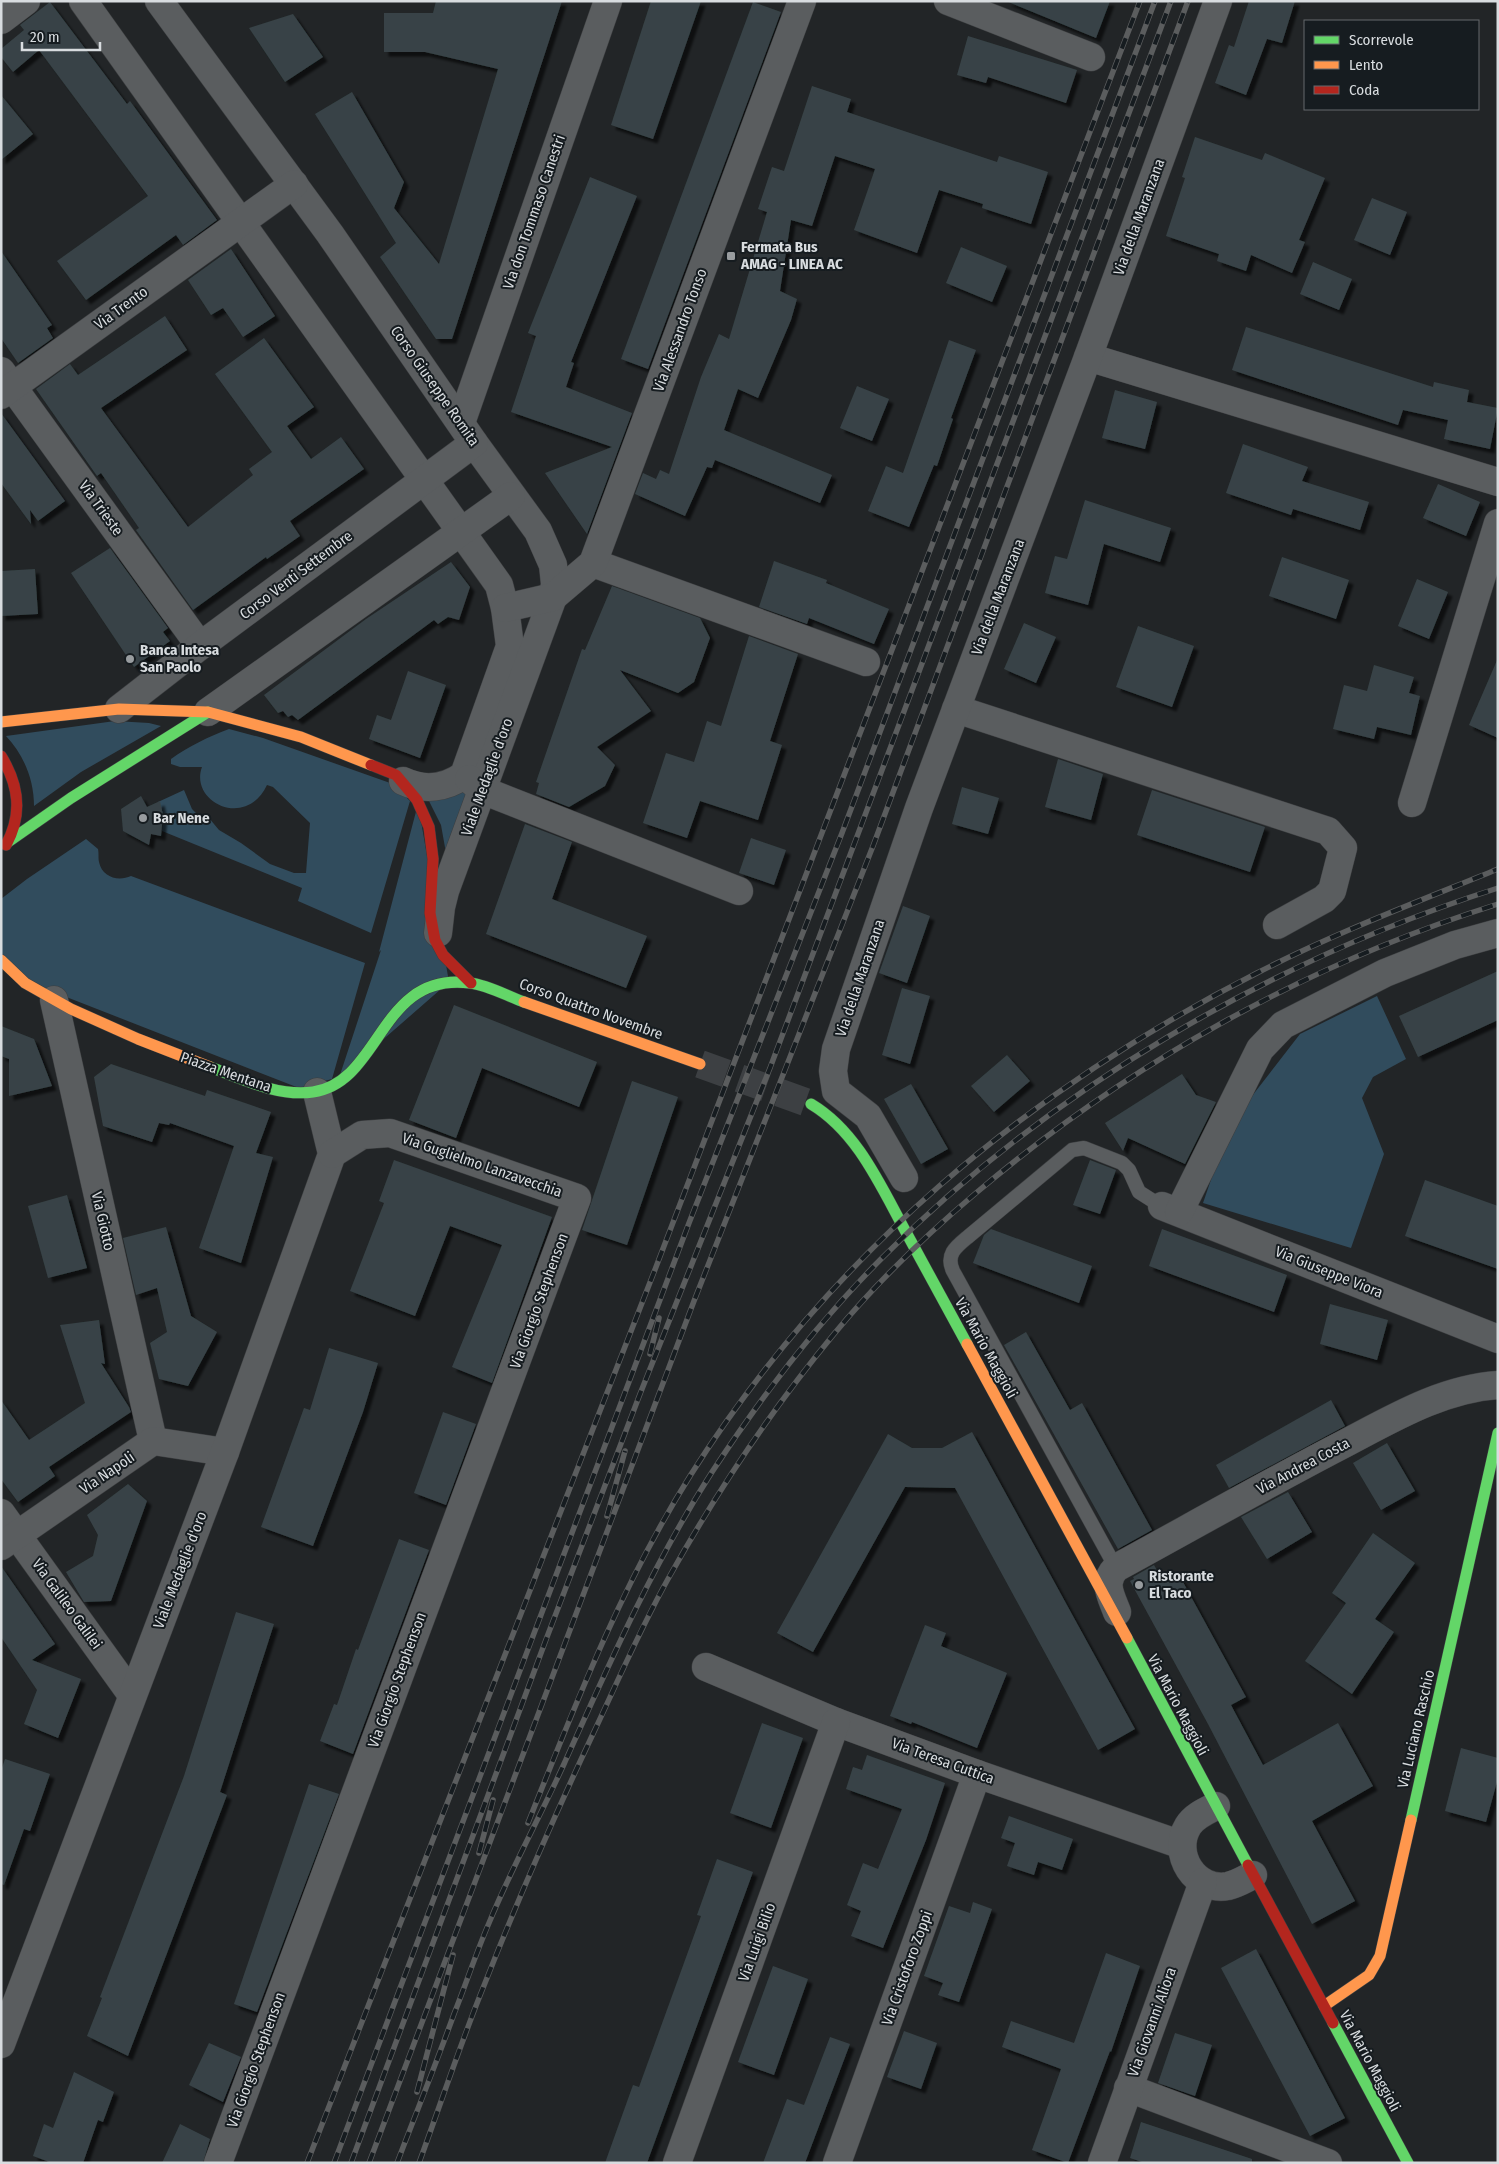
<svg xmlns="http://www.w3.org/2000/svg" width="1499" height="2164" font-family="'Fira Sans Condensed',sans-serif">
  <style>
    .green { fill: #314c5d }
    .building { fill: #374346; filter: url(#shadow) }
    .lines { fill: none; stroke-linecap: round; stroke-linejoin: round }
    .secondary-tunnel { stroke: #3d4043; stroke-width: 28; stroke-dasharray: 28 14; stroke-linecap: butt }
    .lane-casing { stroke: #3d3f41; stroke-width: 15 }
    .street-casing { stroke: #3d3f41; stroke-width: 29 }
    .fast-casing { stroke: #3d3f41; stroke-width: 12 }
    .slow-casing { stroke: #3d3f41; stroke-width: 12 }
    .jam-casing { stroke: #3d3f41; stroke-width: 12 }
    .lane { stroke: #5a5d5f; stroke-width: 14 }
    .street { stroke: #5a5d5f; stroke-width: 28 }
    .fast { stroke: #63d668; stroke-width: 11 }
    .slow { stroke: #ff974d; stroke-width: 11 }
    .jam { stroke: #b3261e; stroke-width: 11 }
    .rail-casing { stroke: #5b5d5e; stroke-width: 5.5 }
    .rail { stroke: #161c20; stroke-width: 4; stroke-dasharray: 11; stroke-linecap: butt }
    .poi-dot { fill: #989c9f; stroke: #161c20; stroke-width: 2 }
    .labels { text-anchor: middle; stroke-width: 4; stroke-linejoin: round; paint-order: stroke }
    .street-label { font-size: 15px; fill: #d8dcdf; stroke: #161c20 }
    .poi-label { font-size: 15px; font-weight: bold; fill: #d8dcdf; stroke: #161c20; text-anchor: start }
  </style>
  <defs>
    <filter id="shadow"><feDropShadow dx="4.5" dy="4.5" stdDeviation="1" flood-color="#0009"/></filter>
  </defs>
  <rect width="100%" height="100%" fill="#222527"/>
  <g class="green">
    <path d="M 115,721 L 149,723 L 161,726 L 81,772 L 34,806 C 34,780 24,755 6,736 Z"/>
    <path d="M 229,729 L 263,738 L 393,784 L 410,801 L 371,933 L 298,901 L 302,888 L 162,831 L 163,815 L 158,802 L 184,790 L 192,809 L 198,815 L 209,818 L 219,830 L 241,843 L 270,864 L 294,873 L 306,873 L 310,823 L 273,787 L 267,785 C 246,830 189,802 202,767 L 180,767 L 171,764 L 171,759 C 189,746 208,737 229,729 Z"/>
    <polygon points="459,790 466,793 446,853 441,825 427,797"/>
    <polygon points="418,804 449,982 339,1078 381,950 379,952"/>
    <path d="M 86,839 L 98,849 C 99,854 98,857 99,862 C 102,877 118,882 131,876 L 365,963 L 332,1079 L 299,1088 L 28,982 L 1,958 L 1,899 L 27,879 Z"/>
    <polygon points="1377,996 1406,1059 1373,1077 1362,1098 1384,1154 1351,1248 1203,1203 1215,1168 1252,1096 1300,1034"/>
  </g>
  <g class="building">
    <polygon points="436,1 562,1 452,339 436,339 380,257 396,243 315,114 352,92 404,182 394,208 439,264 498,69 425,52 384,52 384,13 433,13"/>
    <polygon points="651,1 701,1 653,139 611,125"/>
    <polygon points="1006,1 1110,1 1096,38"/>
    <polygon points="1249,1 1295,1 1282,43 1267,39 1246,95 1215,83 1229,45 1234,47"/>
    <polygon points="50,2 127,104 130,101 217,220 183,245 176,235 86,300 57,261 148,196 39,50 13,72 1,57 1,49 24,30 20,25"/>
    <polygon points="753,2 781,12 648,369 621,359"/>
    <polygon points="293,14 323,57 285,82 249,28"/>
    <polygon points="968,36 1077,70 1066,103 988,77 986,83 957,75"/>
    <polygon points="812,86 851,99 847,112 997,162 999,156 1048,172 1031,224 982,208 983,204 939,190 917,253 854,230 875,169 835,156 812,226 791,220 780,291 797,299 791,320 758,398 738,389 724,430 832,475 820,503 715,460 712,468 707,467 685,516 635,494 643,473 656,479 660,470 669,474 701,377 719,334 729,339 767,212 758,209 772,167 784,171"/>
    <polygon points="1,95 33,134 1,160"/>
    <polygon points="1195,137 1262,160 1265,153 1325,178 1299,240 1305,242 1292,273 1251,255 1246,271 1217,261 1219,254 1166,236 1185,178 1182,177"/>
    <polygon points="590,177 637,196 571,362 574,363 566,387 632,413 587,534 545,473 612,447 511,412 536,336 528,333"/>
    <polygon points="1372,198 1407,212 1390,255 1354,240"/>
    <polygon points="961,247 1007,266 992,302 946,283"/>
    <polygon points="231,249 275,316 243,337 223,308 211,315 188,280"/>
    <polygon points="1,251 52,325 47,328 53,338 18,363 1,338"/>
    <polygon points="1313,262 1352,279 1339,310 1300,294"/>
    <polygon points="165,316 187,350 101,408 188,527 253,475 249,469 272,452 215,374 264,338 314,407 287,426 311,459 341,437 364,469 290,521 300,536 267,559 266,557 193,610 136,530 139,528 101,473 97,476 36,389 70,364 78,375"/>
    <polygon points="1246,327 1433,387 1434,382 1469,390 1467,402 1498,408 1490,449 1444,439 1448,420 1403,410 1398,425 1232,370"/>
    <polygon points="949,340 976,350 951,418 953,419 937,466 934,465 909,527 868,511 886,466 903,473"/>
    <polygon points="857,386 889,399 872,441 840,428"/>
    <polygon points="1115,390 1157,402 1145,449 1102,438"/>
    <polygon points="1,413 65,501 38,521 30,510 31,524 1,483"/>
    <polygon points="1243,444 1308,467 1302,481 1369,502 1360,530 1293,509 1291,515 1226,493"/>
    <polygon points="1438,484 1480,502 1466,536 1423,518"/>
    <polygon points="1085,500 1171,528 1160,562 1104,544 1088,605 1045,593 1055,556 1067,559"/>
    <polygon points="110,548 168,628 163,632 170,641 134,667 71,573"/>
    <polygon points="1282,557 1349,580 1336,619 1269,596"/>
    <polygon points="774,561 827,580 826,583 889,609 874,644 809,618 807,624 759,607"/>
    <polygon points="451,562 470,587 459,620 448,617 438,624 434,620 298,720 292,715 288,717 283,711 278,713 264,695 366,619"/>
    <polygon points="35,569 38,614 1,616 1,571"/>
    <polygon points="1417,579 1448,592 1429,639 1398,626"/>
    <polygon points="612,586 700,618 710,638 694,682 678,693 620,670 651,711 597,747 615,765 605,786 569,807 536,794 539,783 536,782 582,649 585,650"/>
    <polygon points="1024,623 1056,637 1036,683 1004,669"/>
    <polygon points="1138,626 1194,646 1172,707 1116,687"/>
    <polygon points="749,636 798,654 770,741 782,745 758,820 700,801 687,838 643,823 666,753 694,762 707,721 721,726"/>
    <polygon points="1498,658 1498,738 1469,725"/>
    <polygon points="1374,665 1414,677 1409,693 1420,696 1411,735 1377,727 1374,739 1333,729 1344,685 1367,691"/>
    <polygon points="408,671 446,685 420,758 369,739 377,715 391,720"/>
    <polygon points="1058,759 1103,774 1091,820 1045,807"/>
    <polygon points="962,787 999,798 988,834 952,824"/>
    <polygon points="1152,790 1265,827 1250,872 1137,835"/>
    <polygon points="141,796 147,807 160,801 163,815 161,836 151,834 149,845 123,831 121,809"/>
    <polygon points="525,824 572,842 552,899 647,936 626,988 486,934"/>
    <polygon points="751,838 786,850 774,885 739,873"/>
    <polygon points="903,906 930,916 907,983 879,973"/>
    <polygon points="1498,971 1498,1020 1418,1057 1399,1016"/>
    <polygon points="902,988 930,996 910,1064 882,1055"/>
    <polygon points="454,1005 597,1062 579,1107 482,1068 456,1138 409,1120"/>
    <polygon points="1,1026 34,1039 52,1086 9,1096 9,1059 1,1056"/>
    <polygon points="1007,1055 1030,1081 994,1112 971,1086"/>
    <polygon points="111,1064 205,1096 207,1090 271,1112 256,1153 273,1157 241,1263 199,1248 234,1146 170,1123 169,1125 159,1123 152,1142 103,1126 94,1077"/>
    <polygon points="1182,1074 1196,1095 1216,1102 1185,1164 1128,1138 1123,1151 1105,1123"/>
    <polygon points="632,1081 678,1097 627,1245 582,1230"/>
    <polygon points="911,1084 948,1149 921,1164 884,1099"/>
    <polygon points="394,1160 552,1217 492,1383 452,1367 502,1245 450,1226 415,1316 350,1291 384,1203 379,1201"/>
    <polygon points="1090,1160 1116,1170 1100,1214 1073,1205"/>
    <polygon points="1425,1180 1498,1206 1498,1269 1405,1236"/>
    <polygon points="67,1195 87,1268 48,1278 28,1206"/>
    <polygon points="166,1227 191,1316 217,1332 188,1386 159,1379 150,1343 167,1332 157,1288 136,1295 123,1238"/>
    <polygon points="991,1229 1092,1266 1079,1303 973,1263 984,1235"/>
    <polygon points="1162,1229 1287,1275 1274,1312 1149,1266"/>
    <polygon points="1330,1304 1388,1320 1377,1360 1320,1344"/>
    <polygon points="99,1320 105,1364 101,1363 129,1407 131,1412 49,1467 55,1476 18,1502 1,1479 1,1400 29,1440 85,1403 60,1325"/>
    <polygon points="1026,1332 1070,1410 1082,1403 1152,1530 1118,1549 1004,1345"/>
    <polygon points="329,1348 378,1363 363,1412 313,1546 261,1527 304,1408 310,1410"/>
    <polygon points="1331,1400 1345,1426 1229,1488 1216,1465"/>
    <polygon points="443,1412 476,1424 446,1505 414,1493"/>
    <polygon points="972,1432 1135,1729 1098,1750 955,1488 905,1487 813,1652 777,1633 888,1434 912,1448 942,1448"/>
    <polygon points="1387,1443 1415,1491 1381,1510 1353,1463"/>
    <polygon points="128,1484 147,1501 111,1601 84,1602 66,1572 93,1556 98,1535 87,1515"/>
    <polygon points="1288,1492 1312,1532 1267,1559 1241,1517"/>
    <polygon points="1373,1533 1415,1563 1375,1619 1394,1632 1352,1694 1305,1661 1346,1603 1332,1593"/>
    <polygon points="399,1539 429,1550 353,1754 320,1741 334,1704 337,1705 356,1649 358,1650"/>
    <polygon points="1154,1565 1162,1579 1177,1571 1246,1697 1231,1705 1263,1765 1338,1723 1373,1786 1312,1821 1355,1901 1312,1924 1208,1724 1130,1581 1134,1579 1133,1577"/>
    <polygon points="1,1566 55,1644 32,1660 81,1679 58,1738 24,1724 37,1690 1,1637"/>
    <polygon points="236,1612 274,1624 220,1792 227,1795 128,2056 87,2036 102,1998 100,1997 184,1776"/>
    <polygon points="925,1625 946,1633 941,1646 1007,1673 977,1748 912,1722 911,1724 890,1716"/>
    <polygon points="762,1723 803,1738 771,1828 730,1813"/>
    <polygon points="1461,1748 1498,1758 1498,1778 1486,1822 1445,1811"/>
    <polygon points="867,1755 945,1783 926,1840 883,1948 851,1936 861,1911 847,1905 863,1863 878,1869 902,1809 846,1789 853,1767 862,1770"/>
    <polygon points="5,1759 50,1774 30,1831 24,1829 4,1885 1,1884 1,1771"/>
    <polygon points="309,1784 339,1794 257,2012 234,2004"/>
    <polygon points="1009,1816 1073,1839 1062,1870 1038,1862 1034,1875 1007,1866 1015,1843 1001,1838"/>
    <polygon points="717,1859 753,1872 647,2163 605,2163 633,2085 639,2087 701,1916 697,1915"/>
    <polygon points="973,1902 992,1909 959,2002 938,1995 943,1983 924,1976 949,1906 970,1913"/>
    <polygon points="1256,1949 1345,2118 1310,2136 1221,1968"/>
    <polygon points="1106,1953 1140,1966 1111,2052 1110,2051 1068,2163 1032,2150 1061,2069 1002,2047 1011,2021 1074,2043"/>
    <polygon points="773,1966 808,1979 774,2075 738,2062"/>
    <polygon points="904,2031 937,2043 921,2089 887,2077"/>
    <polygon points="1175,2033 1212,2045 1195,2096 1158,2083"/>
    <polygon points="830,2037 850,2044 805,2163 763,2163 787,2099 804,2105"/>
    <polygon points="209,2043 241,2057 223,2102 189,2085"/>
    <polygon points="74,2072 114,2092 103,2122 98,2120 83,2163 52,2163 33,2156 44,2124 53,2128"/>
    <polygon points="1141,2122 1252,2159 1252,2163 1145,2163 1130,2158"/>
    <polygon points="180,2124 210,2139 203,2163 162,2163"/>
  </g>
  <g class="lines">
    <polyline class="secondary-tunnel" points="700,1064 811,1104"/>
    <defs>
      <path id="lane" d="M 1116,1568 L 953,1271 C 945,1254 957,1246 969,1236 L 1072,1150 L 1084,1148 L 1122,1163 L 1129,1170 L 1139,1192 L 1161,1206"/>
      <g id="street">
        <path d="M 83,1 L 499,585 L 505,608 L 510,646 L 464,775 C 446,788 424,791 403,781"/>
        <polyline points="159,1 330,234 474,443 538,531 553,565 555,584 553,597 445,891 441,907 438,933"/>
        <polyline points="948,1 1091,57"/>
        <polyline points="1,20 26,1"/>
        <polyline points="1088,357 1498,482"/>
        <polyline points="1,371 200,646"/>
        <polyline points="1,395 294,184"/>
        <polyline points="461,423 608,1"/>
        <polyline points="593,563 866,662"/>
        <polyline points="505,608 553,597 593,563 802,1"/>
        <polyline points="119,709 200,646 474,443"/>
        <polyline points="956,709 1328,831 1343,848 1332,891 1324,899 1277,925"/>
        <polyline points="208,712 511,496"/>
        <polyline points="469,779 482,790 739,891"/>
        <polyline points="1412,803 1498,523"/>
        <polyline points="54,1000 153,1441"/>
        <polyline points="904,1178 868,1116 836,1091 833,1071 836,1049 919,808 1088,357 1218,1"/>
        <polyline points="1162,1206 1498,1339"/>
        <polyline points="1179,1212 1260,1049 1283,1025 1385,973 1455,945 1498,933"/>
        <polyline points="1,1513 132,1695"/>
        <polyline points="1,1546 153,1441 225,1452"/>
        <path d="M 1117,1612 C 1111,1596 1102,1582 1116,1568 C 1191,1527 1265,1485 1340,1446 C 1390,1420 1440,1389 1498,1385"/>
        <polyline points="706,1667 836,1722 977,1774 1182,1845"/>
        <path d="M 1216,1806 C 1206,1811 1194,1816 1188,1826 C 1171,1854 1195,1892 1228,1886 C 1237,1884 1245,1879 1253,1875"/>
        <polyline points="1,2044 225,1452 332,1154 317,1092"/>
        <polyline points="1128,2088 1328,2163"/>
        <polyline points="218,2163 577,1198 390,1133 362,1135 332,1154"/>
        <polyline points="677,2163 836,1722"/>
        <polyline points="837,2163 977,1774"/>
        <polyline points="1102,2163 1203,1882"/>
      </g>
      <g id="fast">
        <polyline points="8,842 71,798 208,712"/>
        <path d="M 210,1067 C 242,1079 278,1097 313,1092 C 382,1082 379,971 470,983 C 488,985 507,996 524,1002"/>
        <path d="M 811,1104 C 858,1132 881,1187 907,1234 C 927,1270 947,1307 967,1344"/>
        <polyline points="1127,1638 1248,1865"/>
        <polyline points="1411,1820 1498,1433"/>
        <polyline points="1333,2023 1408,2163"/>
      </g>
      <g id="slow">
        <polyline points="1,722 119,709 208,712 301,737 371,765"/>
        <polyline points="1,960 25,983 71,1009 138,1039 210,1067"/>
        <polyline points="524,1002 700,1064"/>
        <polyline points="967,1344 1127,1638"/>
        <polyline points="1324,2006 1369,1975 1380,1956 1411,1820"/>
      </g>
      <g id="jam">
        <path d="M 1,756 C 19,785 23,814 6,845"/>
        <polyline points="371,765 396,775 417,800 429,827 433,859 430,913 435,940 443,955 471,983"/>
        <polyline points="1248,1865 1333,2023"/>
      </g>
    </defs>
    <use href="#lane" class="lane-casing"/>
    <use href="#street" class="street-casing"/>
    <use href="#fast" class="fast-casing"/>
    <use href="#slow" class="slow-casing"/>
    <use href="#jam" class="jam-casing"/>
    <use href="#lane" class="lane"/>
    <use href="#street" class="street"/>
    <use href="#fast" class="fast"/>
    <use href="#slow" class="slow"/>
    <use href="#jam" class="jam"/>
    <defs>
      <g id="rail">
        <polyline points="650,1354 659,1318"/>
        <polyline points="607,1516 625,1451"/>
        <path d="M 528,1823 C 575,1705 622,1584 690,1476 C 828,1257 1027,1090 1257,973 C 1335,933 1417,902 1498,869"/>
        <polyline points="479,1853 493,1800"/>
        <polyline points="417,2092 453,1955"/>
        <polyline points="307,2163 656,1267 1140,1"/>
        <polyline points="334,2163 689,1223 842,833 1155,1"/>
        <polyline points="351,2163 547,1637 640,1394 770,1068 1171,1"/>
        <polyline points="369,2163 694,1301 873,846 1188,1"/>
        <path d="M 397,2163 C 416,2113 436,2064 454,2014 C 466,1984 476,1953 489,1923 C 511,1869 540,1817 564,1764 C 609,1664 653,1564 712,1472 C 761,1397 818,1322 882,1258 C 1050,1089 1272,960 1498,888"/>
        <path d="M 419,2163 C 441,2103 461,2042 485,1983 C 518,1899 554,1817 592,1736 C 617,1683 640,1629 668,1579 C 716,1493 771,1410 834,1334 C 876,1283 925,1236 976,1193 C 1128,1064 1307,964 1498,904"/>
      </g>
    </defs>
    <use href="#rail" class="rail-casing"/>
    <use href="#rail" class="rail"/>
  </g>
  <g class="poi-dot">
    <rect x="726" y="251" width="10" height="10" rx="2.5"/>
    <circle cx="130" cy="659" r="5"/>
    <circle cx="143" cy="818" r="5"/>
    <circle cx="1139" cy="1585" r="5"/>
  </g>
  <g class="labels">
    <g class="street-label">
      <text transform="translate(534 212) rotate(-71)" y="5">Via don Tommaso Canestri</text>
      <text transform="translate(1139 217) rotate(-70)" y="5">Via della Maranzana</text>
      <text transform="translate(121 308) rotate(-36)" y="5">Via Trento</text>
      <text transform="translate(680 330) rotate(-70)" y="5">Via Alessandro Tonso</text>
      <text transform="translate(435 386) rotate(55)" y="5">Corso Giuseppe Romita</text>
      <text transform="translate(101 508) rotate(54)" y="5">Via Trieste</text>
      <text transform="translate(296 575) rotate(-37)" y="5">Corso Venti Settembre</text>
      <text transform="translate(998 597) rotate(-69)" y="5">Via della Maranzana</text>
      <text transform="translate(487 777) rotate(-70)" y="5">Viale Medaglie d'oro</text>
      <text transform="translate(860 978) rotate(-71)" y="5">Via della Maranzana</text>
      <text transform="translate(591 1009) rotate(20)" y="5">Corso Quattro Novembre</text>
      <text transform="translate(226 1072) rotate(19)" y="5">Piazza Mentana</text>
      <text transform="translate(482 1165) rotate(19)" y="5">Via Guglielmo Lanzavecchia</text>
      <text transform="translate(103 1221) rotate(77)" y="5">Via Giotto</text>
      <text transform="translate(1329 1272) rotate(22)" y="5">Via Giuseppe Viora</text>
      <text transform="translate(539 1301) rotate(-70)" y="5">Via Giorgio Stephenson</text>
      <text transform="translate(986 1348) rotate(61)" y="5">Via Mario Maggioli</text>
      <text transform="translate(1303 1466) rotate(-28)" y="5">Via Andrea Costa</text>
      <text transform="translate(107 1473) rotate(-34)" y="5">Via Napoli</text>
      <text transform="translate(180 1570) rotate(-69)" y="5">Viale Medaglie d'oro</text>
      <text transform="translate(67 1604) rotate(54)" y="5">Via Galileo Galilei</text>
      <text transform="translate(397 1680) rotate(-70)" y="5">Via Giorgio Stephenson</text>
      <text transform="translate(1178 1705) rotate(62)" y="5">Via Mario Maggioli</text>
      <text transform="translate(1416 1729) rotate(-77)" y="5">Via Luciano Raschio</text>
      <text transform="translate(943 1761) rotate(20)" y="5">Via Teresa Cuttica</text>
      <text transform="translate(757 1942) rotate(-70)" y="5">Via Luigi Bilio</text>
      <text transform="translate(907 1968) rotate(-70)" y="5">Via Cristoforo Zoppi</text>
      <text transform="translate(1152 2022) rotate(-70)" y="5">Via Giovanni Aliora</text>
      <text transform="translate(256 2060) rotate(-70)" y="5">Via Giorgio Stephenson</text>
      <text transform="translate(1370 2061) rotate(62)" y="5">Via Mario Maggioli</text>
    </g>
    <g class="poi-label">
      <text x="741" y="252">Fermata Bus<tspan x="741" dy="17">AMAG - LINEA AC</tspan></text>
      <text x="140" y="655">Banca Intesa<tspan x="140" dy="17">San Paolo</tspan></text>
      <text x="153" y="823">Bar Nene</text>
      <text x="1149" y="1581">Ristorante<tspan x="1149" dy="17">El Taco</tspan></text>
    </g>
  </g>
  <rect width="1499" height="2164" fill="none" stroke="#d8dcdf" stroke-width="5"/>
  <rect x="1304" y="20" width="175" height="90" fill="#161c20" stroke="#64696c"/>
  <rect x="1314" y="36" width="25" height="8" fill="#63d668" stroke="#64696c"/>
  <text x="1349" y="45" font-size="15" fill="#d8dcdf">Scorrevole</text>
  <rect x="1314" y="61" width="25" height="8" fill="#ff974d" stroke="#64696c"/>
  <text x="1349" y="70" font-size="15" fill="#d8dcdf">Lento</text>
  <rect x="1314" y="86" width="25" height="8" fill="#b3261e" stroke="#64696c"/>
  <text x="1349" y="95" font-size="15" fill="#d8dcdf">Coda</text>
  <path d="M22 42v8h78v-8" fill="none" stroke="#d8dcdf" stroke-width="2.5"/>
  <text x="30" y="42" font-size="15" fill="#d8dcdf" stroke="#161c20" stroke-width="4" paint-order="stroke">20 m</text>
</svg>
